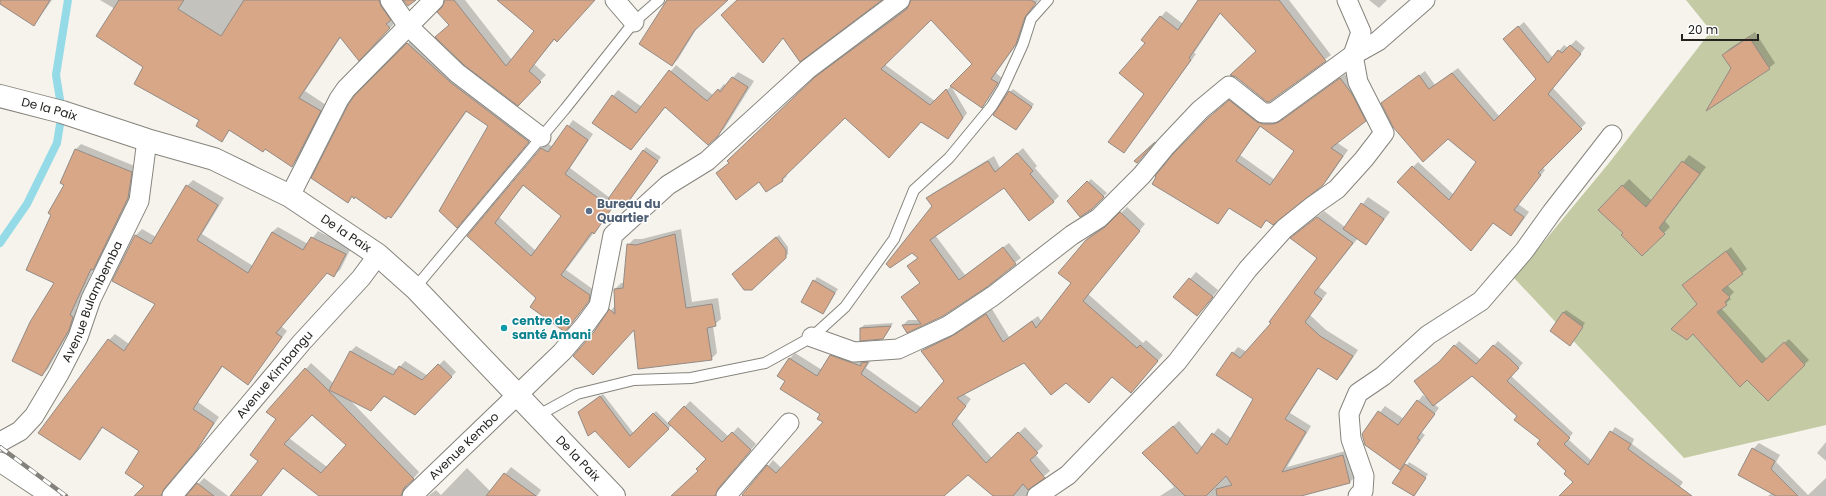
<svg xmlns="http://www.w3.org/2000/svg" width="1826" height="496" font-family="Poppins,sans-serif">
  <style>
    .green { fill: #c3caa4 }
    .shadow { fill: #0003; fill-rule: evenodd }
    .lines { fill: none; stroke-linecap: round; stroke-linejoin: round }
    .stream { stroke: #95dae7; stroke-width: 8 }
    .building { fill: #d8a788; stroke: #938b86; fill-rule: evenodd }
    .lane-casing { stroke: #86847d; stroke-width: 12 }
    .street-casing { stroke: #86847d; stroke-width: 21 }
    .secondary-casing { stroke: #86847d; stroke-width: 24 }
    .lane { stroke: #fff; stroke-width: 10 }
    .street { stroke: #fff; stroke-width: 19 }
    .secondary { stroke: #fff; stroke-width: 22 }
    .rail-casing { stroke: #83817c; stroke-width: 4.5 }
    .rail { stroke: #fff; stroke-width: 3; stroke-dasharray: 9; stroke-linecap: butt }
    .service-dot { fill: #5c6f8a; stroke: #fff; stroke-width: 1.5 }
    .culture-dot { fill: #0f9aa8; stroke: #fff; stroke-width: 1.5 }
    .labels { text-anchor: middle; stroke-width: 3; stroke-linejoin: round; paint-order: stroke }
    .street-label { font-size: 12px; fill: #242320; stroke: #fff }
    .service-label { font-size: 12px; font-weight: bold; fill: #4e5e75; stroke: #fff; text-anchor: start }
    .culture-label { font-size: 12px; font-weight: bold; fill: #0d838f; stroke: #fff; text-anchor: start }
  </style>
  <rect width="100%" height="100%" fill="#f5f3eb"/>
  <polygon class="green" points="1686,0 1826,0 1826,425 1684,458 1514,278 1609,163 1711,31"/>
  <g class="shadow">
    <polygon points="0,0 52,0 34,25 0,3"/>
    <polygon points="100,0 388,0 396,22 359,59 341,37 305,91 326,105 298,159 292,165 265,149 230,130 222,141 144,67 115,9"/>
    <polygon points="446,0 465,0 512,60 535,31 499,0 594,0 555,39 534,64 546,75 518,104 450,25"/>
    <polygon points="666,0 727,0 699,25 678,59 672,65 663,6"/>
    <polygon points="942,0 1039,0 1030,10 1021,38 996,73 1002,78 982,106 973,64"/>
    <polygon points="1200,0 1289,0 1331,55 1269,101 1258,51 1221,12 1194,53 1196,54 1124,152 1145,94 1147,43 1142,40 1166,11 1183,24"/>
    <polygon points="1369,0 1387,0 1379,8"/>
    <polygon points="915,1 884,64 935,101 951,86 967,113 948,138 922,121 845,117 786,174 787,176 783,180 766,190 760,181 717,173 730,162 821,73"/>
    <polygon points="1524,22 1553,58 1564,45 1568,48 1576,40 1585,48 1553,88 1586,123 1542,167 1545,170 1518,204 1529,212 1516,230 1511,235 1493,222 1471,250 1398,182 1418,162 1454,195 1478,162 1448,138 1382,103 1425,71 1435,85 1458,68 1500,117 1537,79 1510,34"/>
    <polygon points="1755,32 1775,63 1769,68 1732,68 1723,55 1729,49"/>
    <polygon points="414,37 534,135 463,220 490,125 467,111 397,211 391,217 356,196 353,196 347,201 355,97"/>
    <polygon points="676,65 714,96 724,84 726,86 738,72 754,81 724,129 717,135 666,106 637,143 613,96 618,90 642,107"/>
    <path d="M 1345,74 L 1357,89 L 1370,115 L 1336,142 L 1348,150 L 1328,179 L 1323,184 L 1268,220 L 1261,226 L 1230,207 L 1218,222 L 1214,113 L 1235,96 L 1279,119 L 1286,117 ZM 1261,126 L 1296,150 L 1275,180 L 1240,155 Z"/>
    <polygon points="1013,89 1034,104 1019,126 1010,92"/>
    <path d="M 573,120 L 593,134 L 570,168 L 610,198 L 646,147 L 661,157 L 626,205 L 616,203 L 566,270 L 594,290 L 593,295 L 570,325 L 468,236 L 542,148 L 547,143 L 553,147 ZM 524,185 L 562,215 L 536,251 L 499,217 Z"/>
    <polygon points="81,144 137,167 134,191 98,263 94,268 76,309 79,311 74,323 48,369 42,375 55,283 66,185 75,150"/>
    <polygon points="1023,148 1037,166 1035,168 1059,196 1053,202 1004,187 935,235 965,275 1009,243 1021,258 942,315 908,331 903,325 908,320 919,320 908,292 921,282 909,266 919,257 933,206 928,198 933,193 994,156 1000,168"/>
    <polygon points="1689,155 1706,167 1665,221 1670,227 1642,255 1624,233 1600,210 1629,179 1652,201"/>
    <polygon points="1091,179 1107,193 1091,209 1069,202"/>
    <polygon points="193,180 224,198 202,234 253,266 272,232 278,227 308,244 318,231 351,248 340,270 334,275 327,272 281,326 287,331 248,383 223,366 198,402 219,417 201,444 169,482 167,488 170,496 136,496 146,486 141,450 103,427 86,453 80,459 109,340 115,334 129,344 157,304 113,280 136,235 142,229 156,237 187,186"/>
    <polygon points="1368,197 1390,212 1366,244 1358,238 1319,287 1327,293 1310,315 1326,330 1358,350 1343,373 1337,379 1319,367 1290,413 1311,426 1287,467 1349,450 1356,476 1350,482 1297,496 1160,496 1174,487 1144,453 1179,421 1203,448 1218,428 1232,439 1254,399 1233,353 1238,347 1247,352 1272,323 1318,258 1297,233 1324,211 1345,227"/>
    <polygon points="1127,207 1145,224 1088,294 1143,343 1146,340 1163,355 1137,386 1131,392 1113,376 1066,381 1024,362 964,394 971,399 957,418 992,458 1025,427 1043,446 1035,454 1050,471 1032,486 1031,490 1033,496 994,496 968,473 937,496 813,496 825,422 821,413 786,381 789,359 795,353 822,370 836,350 873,357 866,368 922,408 945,381 922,351 928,345 961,330 992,309 1009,337 1038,316 1042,322 1073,283 1086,240 1093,234 1112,222"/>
    <polygon points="681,229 692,302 718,298 721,319 713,326 717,353 711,359 635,328 595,332 616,304 615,289 621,283 625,283 628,245 634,239 642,239"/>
    <polygon points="779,235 788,247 788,254 752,289 736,272"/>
    <polygon points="1731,247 1747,269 1727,285 1734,292 1729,297 1731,299 1721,308 1767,359 1789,339 1809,360 1768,400 1747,379 1698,304 1683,285"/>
    <polygon points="1196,272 1218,290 1203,309 1175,297"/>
    <polygon points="817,277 838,289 823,313 802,301"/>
    <polygon points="1566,310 1585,323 1573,341 1563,313"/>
    <polygon points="893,323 886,335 861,328 864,325"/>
    <polygon points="1459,341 1481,360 1498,341 1523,363 1511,376 1573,433 1568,439 1592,461 1615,427 1634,439 1632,444 1683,482 1674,496 1597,496 1568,471 1519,416 1472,375 1434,404 1439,408 1421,432 1425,435 1400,468 1363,434 1385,406 1404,419 1423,395 1428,399 1443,359"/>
    <path d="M 356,346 L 397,370 L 405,361 L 428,376 L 444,360 L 456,372 L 415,414 L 385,395 L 349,399 L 419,472 L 407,486 L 407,493 L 409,496 L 320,496 L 284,467 L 261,496 L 231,496 L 260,461 L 277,419 L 306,369 L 311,363 L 333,383 L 351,351 ZM 312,414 L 348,445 L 327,467 L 289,438 Z"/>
    <polygon points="603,394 634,434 656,411 669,424 690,401 729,437 738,427 756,444 723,482 721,489 714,496 672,496 699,470 708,459 672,425 629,467 583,409"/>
    <polygon points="1826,442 1826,461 1817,453"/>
    <polygon points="1759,443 1780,455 1776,462 1808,495 1826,478 1826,496 1768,496 1772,493 1753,449"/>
    <polygon points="773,460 789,475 766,496 744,496"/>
    <polygon points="1409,462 1428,474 1413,496 1394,483"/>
    <polygon points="511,467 541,490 537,496 428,496 436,490 441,495 467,468 491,492"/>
    <polygon points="204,478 228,496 187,496"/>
  </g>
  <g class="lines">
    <polyline class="stream" points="0,243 27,204 57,143 62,112 56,75 68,0"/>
  </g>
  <g class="building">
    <polygon points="0,0 50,0 34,26 0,4"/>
    <polygon points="119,0 184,0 178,9 221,36 244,0 379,0 381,6 391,20 386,24 390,28 359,61 340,37 299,98 321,111 292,167 265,149 263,152 229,130 222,142 196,126 199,120 134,84 143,67 96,36"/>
    <polygon points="403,0 416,0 408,6"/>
    <polygon points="445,0 454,0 506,66 534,31 497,0 595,0 557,42 554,39 529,71 541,82 518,106 464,65 435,37 449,25 437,12 442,7"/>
    <polygon points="667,0 728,0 694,31 672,66 639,44"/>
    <polygon points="737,0 882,0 800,62 783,38 763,63 721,15"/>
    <polygon points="911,0 1031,0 1036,3 1025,17 1016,44 991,79 998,83 982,108 950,86 972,64 931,20 881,69 930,105 946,89 963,118 948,139 921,122 889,158 845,118 782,179 783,181 766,192 759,182 736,200 716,173 729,163 727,161 815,77 907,9"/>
    <polygon points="1198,0 1279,0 1326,61 1269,102 1267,102 1236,77 1230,75 1256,51 1220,13 1189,58 1191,60 1124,153 1108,142 1144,94 1119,73 1145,43 1141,40 1160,16 1178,30"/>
    <polygon points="1518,26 1548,63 1558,50 1562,53 1570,45 1581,54 1548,94 1582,129 1538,173 1541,175 1514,210 1524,217 1511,236 1493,223 1471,251 1397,182 1412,166 1449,200 1476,162 1448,139 1423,162 1393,127 1381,103 1419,75 1429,89 1452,73 1494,121 1536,79 1503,39"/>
    <polygon points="1749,37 1770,69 1706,111 1731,68 1722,55"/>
    <polygon points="407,43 450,82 529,142 457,228 439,211 488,126 466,111 391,218 388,216 386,219 355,197 354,199 352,196 348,203 311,178 348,105 354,96"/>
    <polygon points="669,70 707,101 718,89 720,92 732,77 748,87 718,136 708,145 665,107 631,150 592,123 612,95 636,113"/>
    <path d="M 1340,78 L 1352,94 L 1366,121 L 1331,148 L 1343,156 L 1323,185 L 1273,225 L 1266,220 L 1261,228 L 1229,208 L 1218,224 L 1152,184 L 1156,177 L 1155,176 L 1173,154 L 1208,118 L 1229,100 L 1257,122 L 1263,124 L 1273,124 L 1279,122 ZM 1260,126 L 1294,151 L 1270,185 L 1236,161 Z"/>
    <polygon points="1009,91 1032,107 1016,130 993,115"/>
    <path d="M 567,125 L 588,140 L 565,174 L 612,208 L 594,234 L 592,232 L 561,275 L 590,295 L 589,301 L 565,332 L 530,307 L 536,298 L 467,236 L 541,148 L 548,152 ZM 523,185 L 561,216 L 531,256 L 495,223 Z"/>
    <polygon points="1155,142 1137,163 1134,161"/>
    <polygon points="75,149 132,172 128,198 93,270 91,269 70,315 73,317 69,330 42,376 12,361 30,322 54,283 26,270 51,215 48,213 64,185 60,183"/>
    <polygon points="643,150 658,161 623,209 608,199"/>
    <polygon points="1017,153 1033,171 1030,174 1054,202 1029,221 1004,188 930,240 959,280 1003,247 1016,264 987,287 943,316 907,333 902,325 921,324 901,297 920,283 907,266 918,258 912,253 890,268 886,264 932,206 926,198 988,161 995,172"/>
    <polygon points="1682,161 1700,174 1659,228 1665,234 1642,256 1621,235 1623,233 1598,210 1622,185 1646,207"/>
    <polygon points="1087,181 1104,197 1092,209 1080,217 1067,201"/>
    <polygon points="186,185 218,205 197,240 248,273 272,232 303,250 311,237 346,254 334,277 327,273 276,333 282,337 248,385 222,366 193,409 214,423 196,451 164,489 161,496 134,496 144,486 125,473 139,451 102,427 80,460 38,433 108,339 124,351 155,304 112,281 135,235 151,244"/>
    <polygon points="1361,203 1384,219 1366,245 1343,229"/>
    <polygon points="1120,212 1140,231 1083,301 1137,348 1140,345 1158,361 1131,393 1112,377 1089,403 1066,383 1051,395 1024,363 957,398 966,406 952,424 986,463 1018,432 1038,453 1030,460 1045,478 1028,490 1023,484 1013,496 993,496 968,475 944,496 743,496 742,495 767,465 776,473 823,422 817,419 820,414 780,389 785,381 777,376 789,358 817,376 830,355 861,366 861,363 868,362 861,374 916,413 944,381 921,351 954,335 986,314 1003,342 1032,321 1036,328 1071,283 1058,273 1086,240 1105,227"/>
    <polygon points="1317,217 1353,243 1314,293 1322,299 1305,322 1320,336 1353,356 1337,380 1318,368 1285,419 1306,432 1282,472 1343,455 1350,483 1301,496 1217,496 1216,489 1232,485 1226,476 1206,496 1185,496 1142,453 1173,426 1197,454 1212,433 1227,445 1253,399 1216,375 1232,352 1240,358 1271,323 1269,322 1317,258 1290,238"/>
    <polygon points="675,234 686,308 712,304 716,326 707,328 712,360 638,369 634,330 593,375 573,356 594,332 609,309 615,314 614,289 623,288 627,244 636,245"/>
    <polygon points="776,237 786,250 786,258 752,290 744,290 732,274"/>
    <polygon points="1726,251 1743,274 1722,290 1730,297 1725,302 1727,305 1717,312 1762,363 1784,342 1805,365 1768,401 1747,380 1740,387 1693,334 1687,340 1671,329 1697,304 1682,285"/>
    <polygon points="1189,278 1213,297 1197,316 1173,297"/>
    <polygon points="813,280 835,293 823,314 801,302"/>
    <polygon points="1563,312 1583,327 1570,346 1550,331"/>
    <polygon points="891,326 883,339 860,341 860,328"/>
    <polygon points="1454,345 1476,364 1493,345 1509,358 1519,368 1507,381 1570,438 1564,444 1588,465 1610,431 1631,444 1628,449 1692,496 1559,496 1573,482 1564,474 1566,471 1537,444 1540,440 1514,420 1517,416 1472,376 1433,406 1414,381 1439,362"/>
    <polygon points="350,351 393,375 399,366 422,380 438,364 452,377 415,415 384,396 371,411 329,390"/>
    <path d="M 305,368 L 323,385 L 414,479 L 404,488 L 401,496 L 319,496 L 283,468 L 261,496 L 230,496 L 258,461 L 250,455 L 276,419 L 266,412 ZM 312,415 L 346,445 L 321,473 L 284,444 Z"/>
    <polygon points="600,396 630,436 653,413 669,429 629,468 595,431 588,436 578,412"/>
    <polygon points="1417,400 1435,414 1417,438 1420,440 1400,470 1365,445 1362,434 1378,411 1398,425"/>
    <polygon points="684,406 722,442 732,432 751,450 718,489 715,496 671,496 698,471 696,469 706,459 668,423"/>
    <polygon points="1752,448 1775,461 1771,469 1798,496 1776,496 1738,475"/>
    <polygon points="1405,464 1426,478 1414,496 1392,483"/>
    <polygon points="504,473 536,496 486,496"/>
    <polygon points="197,483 214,496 186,496"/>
  </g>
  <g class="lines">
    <defs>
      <g id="lane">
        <polyline points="415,288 565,109 634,22 659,0"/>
        <polyline points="537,416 577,394 634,380 691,378 765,363 812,337 845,307 894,239 914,190 949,158 992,106 1003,88 1023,44 1031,19 1048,0"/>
      </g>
      <g id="street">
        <polyline points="390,0 408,26 457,73 541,137"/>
        <polyline points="615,0 634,22"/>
        <polyline points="290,196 339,99 346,89 434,0"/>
        <polyline points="812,337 854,352 898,349 948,326 993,296 1072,235 1099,218 1142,175 1165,147 1200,110 1229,86 1263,113 1273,113 1353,55 1378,41 1425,0"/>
        <path id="s1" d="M 0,442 L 20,431 L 34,416 L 59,374 L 78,337 L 91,299 L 139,201 L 147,140"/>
        <polyline points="0,462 51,496"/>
        <path id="s2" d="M 172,496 L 302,342 L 361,278 L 378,255"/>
        <path id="s3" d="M 412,496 L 562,352 L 585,325 L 599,306 L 613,235 L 668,185 L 707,161 L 808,69 L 900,0"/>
        <polyline points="726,496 789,423"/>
        <polyline points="1037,496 1068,475 1177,362 1248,269 1284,229 1314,205 1337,189 1364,159 1384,133 1358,82 1353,55 1361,32 1347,0"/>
        <polyline points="1358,496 1363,491 1364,476 1351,439 1349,414 1358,393 1383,376 1428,335 1481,301 1524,251 1552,212 1612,135"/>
      </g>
      <g id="secondary">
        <path id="s4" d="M 0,96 L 62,112 L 147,140 L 214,159 L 290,196 L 378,255 L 415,288 L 614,496"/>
      </g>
    </defs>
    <use href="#lane" class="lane-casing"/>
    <use href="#street" class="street-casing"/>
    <use href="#secondary" class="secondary-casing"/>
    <use href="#lane" class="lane"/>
    <use href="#street" class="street"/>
    <use href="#secondary" class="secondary"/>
    <defs>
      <polyline id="rail" points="0,447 66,496"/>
    </defs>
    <use href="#rail" class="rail-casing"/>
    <use href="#rail" class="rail"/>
  </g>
  <circle class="service-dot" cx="589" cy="211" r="4"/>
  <circle class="culture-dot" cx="504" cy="328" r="4"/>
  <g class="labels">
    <g class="street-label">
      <text dy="4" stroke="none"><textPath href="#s4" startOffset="51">De la Paix</textPath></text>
      <text dy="4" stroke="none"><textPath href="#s4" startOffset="375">De la Paix</textPath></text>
      <text dy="4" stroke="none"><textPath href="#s1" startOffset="172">Avenue Bulambemba</textPath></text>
      <text dy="4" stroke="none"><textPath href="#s2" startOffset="159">Avenue Kimbangu</textPath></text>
      <text dy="4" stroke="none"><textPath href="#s3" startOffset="72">Avenue Kembo</textPath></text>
      <text dy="4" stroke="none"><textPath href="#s4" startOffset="699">De la Paix</textPath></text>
    </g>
    <g class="service-label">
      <text x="597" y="208">Bureau du<tspan x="597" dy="14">Quartier</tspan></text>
    </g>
    <g class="culture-label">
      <text x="512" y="325">centre de<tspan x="512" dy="14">santé Amani</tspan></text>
    </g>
  </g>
  <path d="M1682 34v6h76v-6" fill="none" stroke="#242320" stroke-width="2"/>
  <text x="1688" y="34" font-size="12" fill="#242320" stroke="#ffffff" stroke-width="3" paint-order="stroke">20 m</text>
</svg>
